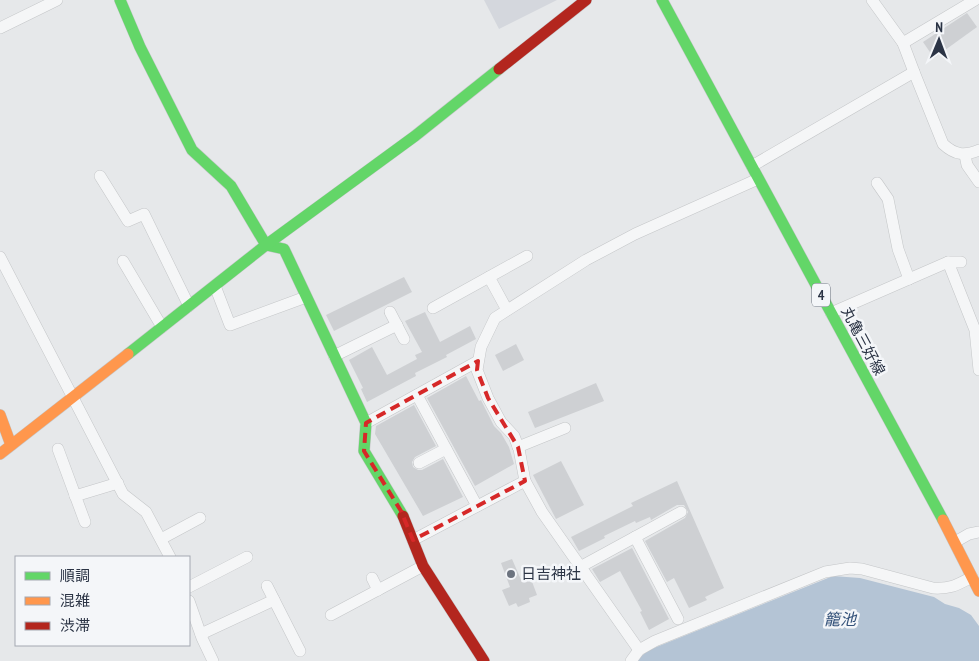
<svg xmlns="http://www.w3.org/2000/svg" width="979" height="661" font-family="'PT Sans Narrow','Noto Sans JP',sans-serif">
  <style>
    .built { fill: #d4d7dd }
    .water { fill: #b4c4d5 }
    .building { fill: #ced0d3 }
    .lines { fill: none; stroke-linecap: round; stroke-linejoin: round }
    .street-casing { stroke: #c4c6c8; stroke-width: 12 }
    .fast-casing { stroke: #c4c6c8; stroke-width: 12 }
    .slow-casing { stroke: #c4c6c8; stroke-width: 12 }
    .jam-casing { stroke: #c4c6c8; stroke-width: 12 }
    .street { stroke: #f5f6f7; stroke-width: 11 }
    .fast { stroke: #63d668; stroke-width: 11 }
    .slow { stroke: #ff974d; stroke-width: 11 }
    .jam { stroke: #b3261e; stroke-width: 11 }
    .marked { fill: none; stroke: #d62828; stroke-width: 4; stroke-dasharray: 10 6; stroke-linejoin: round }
    .poi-dot { fill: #6c737f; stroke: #f4f6f9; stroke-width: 2 }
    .labels { text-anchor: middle; stroke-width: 5; stroke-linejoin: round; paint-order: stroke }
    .shield { fill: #f4f6f9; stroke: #676e7b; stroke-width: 1 }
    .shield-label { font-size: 14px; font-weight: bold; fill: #2b3445 }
    .street-label { font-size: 15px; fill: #2b3445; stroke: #f4f6f9 }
    .poi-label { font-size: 15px; fill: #2b3445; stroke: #f4f6f9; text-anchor: start }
    .water-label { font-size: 16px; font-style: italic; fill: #34527a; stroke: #f4f6f9 }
  </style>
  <rect width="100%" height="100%" fill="#e6e8ea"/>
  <polygon class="built" points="484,0 557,0 499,29"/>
  <polygon class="water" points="833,576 860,578 934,597 945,604 959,608 971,615 979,626 979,661 635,661 649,650"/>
  <g class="building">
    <polygon points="967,13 977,27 934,58 923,42"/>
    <polygon points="404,277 412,292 334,331 326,315"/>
    <polygon points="425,312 440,342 470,326 476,339 446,355 447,357 415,373 416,376 367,402 361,389 363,388 349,360 372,347 387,375 417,359 415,355 422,352 405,321"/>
    <polygon points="516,344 524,360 503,371 495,355"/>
    <polygon points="466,376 479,401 481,400 494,426 501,433 509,447 514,464 475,486 427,398"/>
    <polygon points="596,383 604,401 535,428 528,412"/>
    <polygon points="414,405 436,446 415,457 412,462 413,467 418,470 422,470 443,459 463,497 423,516 375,434 376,426"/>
    <polygon points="561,461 584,505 556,519 533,475"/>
    <polygon points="677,481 724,588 705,597 707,600 689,608 674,578 667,582 645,541 685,518 688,512 684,505 677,505 651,520 650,517 636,523 635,521 604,536 605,538 579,551 571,537 633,506 631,503"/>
    <polygon points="632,548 669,619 649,630 640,612 642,611 620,571 600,582 592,569"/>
    <polygon points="512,559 522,582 531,579 537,595 529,598 530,602 518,607 516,603 509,606 502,590 510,587 501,563"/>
  </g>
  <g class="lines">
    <defs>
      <g id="street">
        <polyline points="872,0 903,43 975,0"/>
        <polyline points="0,28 57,0"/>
        <polyline points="903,43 914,72"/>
        <polyline points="965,155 967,165 979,182"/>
        <path d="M 752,166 L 914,72 L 943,144 C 955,155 964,156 979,150"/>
        <polyline points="100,176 128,221 144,214 189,306"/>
        <polyline points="877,183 888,199 898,249 909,279"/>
        <polyline points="0,257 123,494 146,512 170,557"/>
        <polyline points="123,261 162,327"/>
        <polyline points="948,262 975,330 979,370"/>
        <polyline points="489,277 507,310"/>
        <polyline points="215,286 230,325 306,297"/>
        <polyline points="433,308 527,256"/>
        <polyline points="390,312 404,339"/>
        <polyline points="831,313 948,262 961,262"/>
        <polyline points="334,356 397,325"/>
        <polyline points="417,395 477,506"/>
        <polyline points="366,423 478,361"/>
        <polyline points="518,447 565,428"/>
        <polyline points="58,449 85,522"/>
        <polyline points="419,463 446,449"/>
        <polyline points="75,496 118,483"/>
        <polyline points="635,537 678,619"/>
        <polyline points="161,539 200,518"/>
        <polyline points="413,540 525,481"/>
        <polyline points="955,542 969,534 979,532"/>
        <polyline points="580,567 681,512"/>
        <polyline points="372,578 378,590"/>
        <polyline points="267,586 300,651"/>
        <polyline points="189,587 247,557"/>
        <polyline points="189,601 202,638 213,661"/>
        <polyline points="331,615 423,566"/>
        <polyline points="201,634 274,600"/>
        <polyline points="639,650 542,512 525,481 519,449 514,436 501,422 488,398 477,370 481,347 495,318 586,260 635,234 758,179"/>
        <path d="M 631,661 L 639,650 L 655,641 L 825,572 L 850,568 L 862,569 L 933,588 C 951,589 957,585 972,577"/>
      </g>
      <g id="fast">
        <polyline points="120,0 140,47 192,150 231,186 266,245 284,249 366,423 364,451 403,516"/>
        <polyline points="662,0 943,520"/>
        <polyline points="128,354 266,245 415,136 499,69"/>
      </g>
      <g id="slow">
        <polyline points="0,415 11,445"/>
        <polyline points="0,454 128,354"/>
        <polyline points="943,520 979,591"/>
      </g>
      <g id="jam">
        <polyline points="499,69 586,0"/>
        <polyline points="403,516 423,566 484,661"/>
      </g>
    </defs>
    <use href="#street" class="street-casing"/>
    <use href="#fast" class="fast-casing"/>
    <use href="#slow" class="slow-casing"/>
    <use href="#jam" class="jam-casing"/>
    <use href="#street" class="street"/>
    <use href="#fast" class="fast"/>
    <use href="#slow" class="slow"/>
    <use href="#jam" class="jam"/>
  </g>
  <path class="marked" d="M 478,361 L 477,370 L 488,398 L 518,447 L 525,481 L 413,540 L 401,511 L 364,451 L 366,423 Z"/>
  <circle class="poi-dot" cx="511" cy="574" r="5"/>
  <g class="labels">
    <rect class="shield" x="812" y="283.5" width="18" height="23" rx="4"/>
    <g class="shield-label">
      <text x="821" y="300">4</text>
    </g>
    <g class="street-label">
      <text transform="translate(863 341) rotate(62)" y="5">丸亀三好線</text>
    </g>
    <g class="poi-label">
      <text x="521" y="579">日吉神社</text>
    </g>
    <g class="water-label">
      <text x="840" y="625">籠池</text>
    </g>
  </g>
  <rect x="15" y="556" width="175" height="90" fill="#f4f6f9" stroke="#a4a8b1"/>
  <rect x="25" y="572" width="25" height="8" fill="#63d668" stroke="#a4a8b1"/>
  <text x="60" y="581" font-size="15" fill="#2b3445">順調</text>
  <rect x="25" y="597" width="25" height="8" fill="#ff974d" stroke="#a4a8b1"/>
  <text x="60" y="606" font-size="15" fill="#2b3445">混雑</text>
  <rect x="25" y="622" width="25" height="8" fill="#b3261e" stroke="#a4a8b1"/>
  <text x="60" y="631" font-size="15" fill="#2b3445">渋滞</text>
  <g transform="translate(939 40) rotate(1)" stroke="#f4f6f9" stroke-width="4" paint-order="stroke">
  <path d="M0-4L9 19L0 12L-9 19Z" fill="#2b3445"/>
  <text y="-8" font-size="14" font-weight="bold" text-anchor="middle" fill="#2b3445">N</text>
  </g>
</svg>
